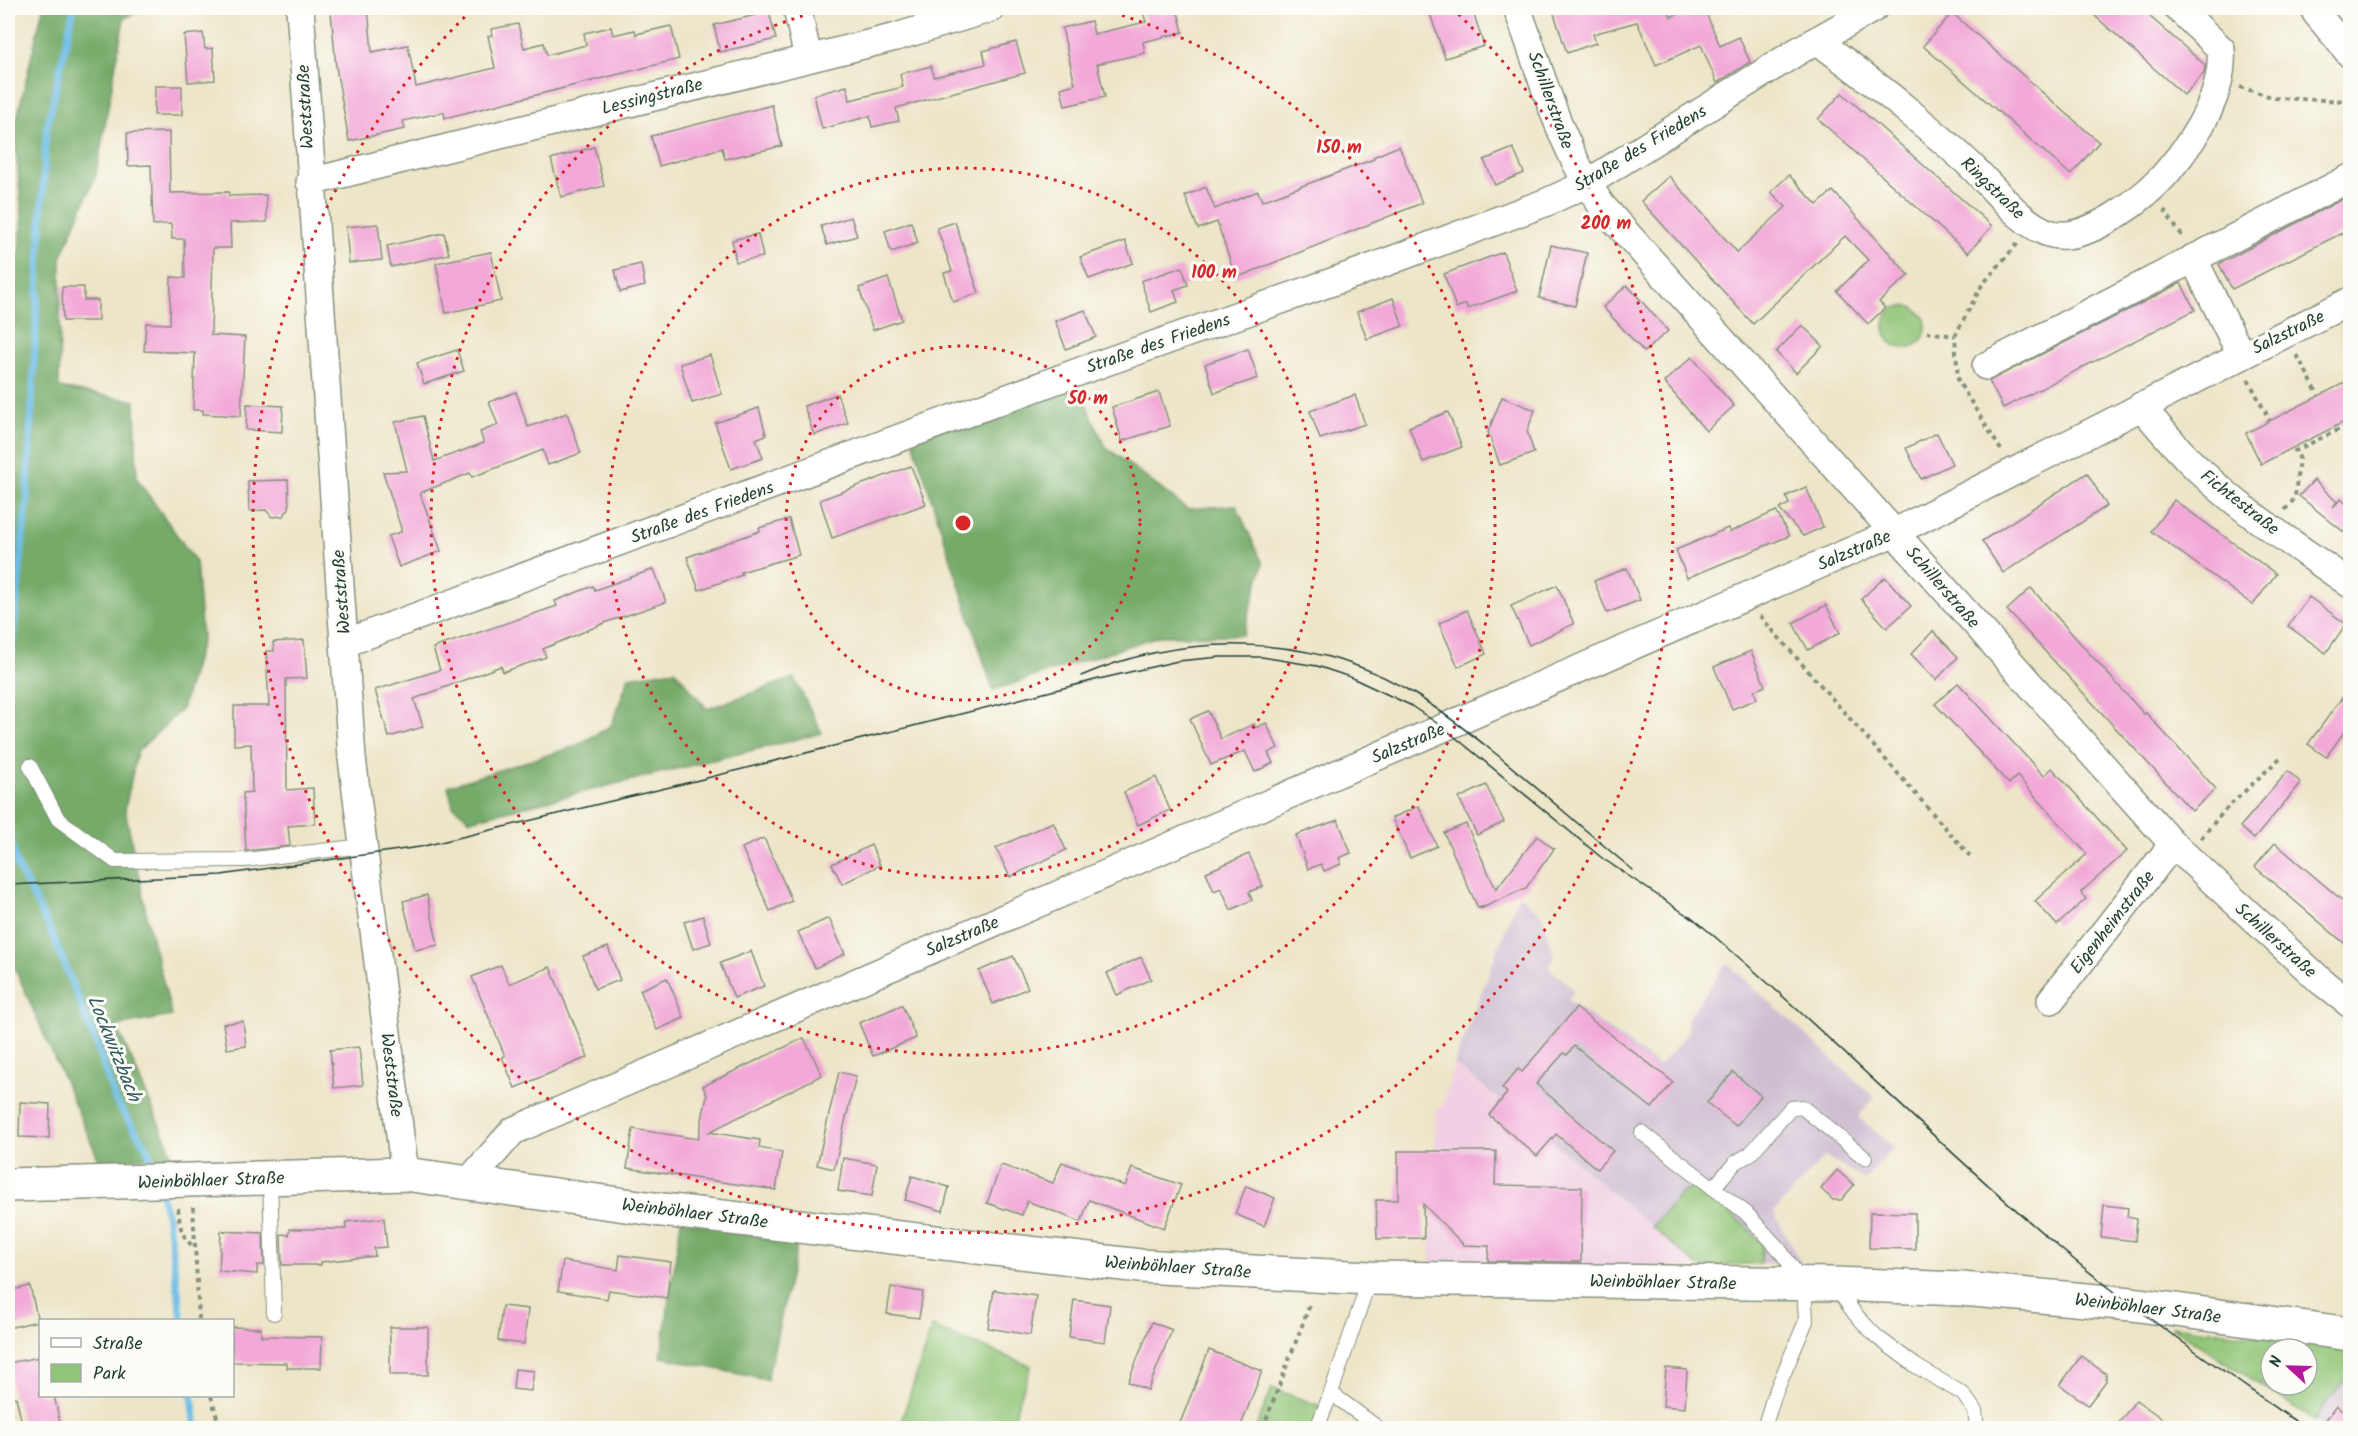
<svg xmlns="http://www.w3.org/2000/svg" width="2358" height="1436" font-family="Kalam,sans-serif">
  <style>
    .built { fill: #f1d0e3 }
    .industrial { fill: #cebed1 }
    .green { fill: #90c476; stroke: #588055; stroke-width: 1.5; fill-rule: evenodd }
    .forest { fill: #74aa67; stroke: #4a744e; stroke-width: 1.5 }
    .lines { fill: none; stroke-linecap: round; stroke-linejoin: round }
    .stream { stroke: #6bbce6; stroke-width: 7 }
    .building { fill: #f2a8d8 }
    .service-casing { stroke: #86917e; stroke-width: 16 }
    .minor-casing { stroke: #86917e; stroke-width: 30 }
    .secondary-casing { stroke: #86917e; stroke-width: 36 }
    .path { stroke: #86917e; stroke-width: 4; stroke-dasharray: 4.5 4.5; stroke-linecap: butt }
    .service { stroke: #fff; stroke-width: 14 }
    .minor { stroke: #fff; stroke-width: 27 }
    .secondary { stroke: #fff; stroke-width: 33 }
    .tram { stroke: #1f3d34; stroke-width: 1.5 }
    .ring { fill: none; stroke: #d62828; stroke-width: 3; stroke-dasharray: 3 6 }
    .labels { text-anchor: middle; stroke-width: 6; stroke-linejoin: round; paint-order: stroke }
    .street-label { font-size: 18px; fill: #1f3d34; stroke: #fdfcf7 }
    .water-label { font-size: 20px; font-style: italic; fill: #325d60; stroke: #fdfcf7 }
    .centre { fill: #d62828; stroke: #fdfcf7; stroke-width: 3 }
    .ring-label { font-size: 18px; text-anchor: middle; font-weight: bold; fill: #d62828; stroke: #fdfcf7; stroke-width: 6; stroke-linejoin: round; paint-order: stroke }
  </style>
  <rect width="100%" height="100%" fill="#fdfcf7"/>
  <filter id="ink" filterUnits="userSpaceOnUse"><feTurbulence type="fractalNoise" baseFrequency=".0167" numOctaves="2"/><feDisplacementMap in="SourceGraphic" scale="12" xChannelSelector="R" yChannelSelector="G"/><feConvolveMatrix kernelMatrix="1 2 1 2 8 2 1 2 1" color-interpolation-filters="sRGB"/></filter>
  <filter id="wash" filterUnits="userSpaceOnUse"><feTurbulence type="fractalNoise" baseFrequency=".008" numOctaves="4" result="noise"/><feDisplacementMap in="SourceGraphic" scale="24" xChannelSelector="R" yChannelSelector="G"/><feGaussianBlur stdDeviation="1.35" result="paint"/><feColorMatrix in="noise" values="0 0 0 0 0 0 0 0 0 0 0 0 0 0 0 0 0 1.4 0 .05"/><feComposite in="paint" operator="in"/></filter>
  <g filter="url(#wash)">
    <rect width="100%" height="100%" fill="#ede5c8"/>
    <polygon class="built" points="1454,1064 1547,1137 1699,1267 1430,1265 1436,1112 1443,1104"/>
    <g class="industrial">
      <polygon points="1519,894 1542,915 1554,957 1548,967 1575,990 1568,1000 1659,1066 1688,1033 1687,1019 1727,963 1875,1098 1858,1117 1894,1147 1864,1180 1825,1156 1774,1212 1802,1265 1761,1263 1761,1244 1683,1192 1652,1227 1547,1137 1454,1064"/>
      <polygon points="2343,1381 2350,1386 2350,1428 2325,1428 2314,1420"/>
    </g>
    <g class="green">
      <circle cx="1905" cy="327" r="21"/>
      <polygon points="1696,1186 1747,1227 1762,1244 1761,1263 1699,1267 1652,1227 1683,1192"/>
      <path d="M 2171,1326 L 2350,1346 L 2350,1386 L 2343,1381 L 2314,1420 ZM 2271,1349 L 2307,1349 L 2307,1385 L 2271,1385 Z"/>
      <polygon points="932,1327 1031,1366 1010,1428 899,1428"/>
      <polygon points="1272,1388 1331,1410 1324,1428 1256,1428"/>
    </g>
    <g class="forest">
      <polygon points="43,8 149,8 124,18 96,175 61,258 59,388 135,401 137,479 196,562 202,639 182,709 137,752 125,809 149,927 172,1016 117,1026 173,1156 99,1160 8,952 8,390 22,214 14,131"/>
      <polygon points="1075,379 1105,446 1187,509 1236,505 1263,564 1243,635 1159,636 993,690 911,435"/>
      <polygon points="675,670 707,709 794,678 822,733 470,820 453,806 448,786 576,746 611,726 629,677"/>
      <polygon points="681,1220 797,1245 767,1380 661,1357"/>
    </g>
    <g class="lines">
      <g class="stream">
        <polyline points="8,689 27,499 46,131 74,8"/>
        <polyline points="8,828 16,863 53,936 98,1048 115,1100 147,1148 154,1171"/>
        <polyline points="160,1190 167,1215 182,1320"/>
        <polyline points="192,1396 196,1428"/>
      </g>
    </g>
    <g id="blocks">
      <g class="building">
        <polygon points="368,8 372,52 408,45 416,87 495,68 488,36 492,35 491,29 518,24 524,48 544,43 547,55 586,45 584,33 611,27 613,35 635,30 636,34 671,26 679,59 445,118 444,112 403,121 405,129 349,141 336,67 331,12"/>
        <polygon points="1142,8 1177,8 1183,32 1143,42 1145,53 1097,64 1105,97 1065,106 1061,88 1075,84 1062,28 1091,21 1094,34 1146,22"/>
        <polygon points="1428,8 1472,8 1484,46 1445,58"/>
        <polygon points="1552,8 1668,8 1671,17 1693,8 1704,8 1720,46 1739,37 1750,62 1717,83 1701,45 1656,65 1637,22 1593,34 1596,43 1567,53"/>
        <polygon points="2086,8 2140,8 2205,65 2204,73 2184,95"/>
        <polygon points="769,12 776,39 720,52 714,25"/>
        <polygon points="1952,13 2099,142 2071,175 1923,46"/>
        <polygon points="203,33 205,49 213,48 215,80 188,82 184,35"/>
        <polygon points="1016,42 1025,73 896,108 899,121 872,127 870,116 822,129 814,95 847,86 850,100 903,87 900,74 931,66 934,77 986,64 983,51"/>
        <polygon points="155,86 182,86 182,115 154,115"/>
        <polygon points="1842,93 1992,226 1968,253 1818,119"/>
        <polygon points="772,105 782,146 725,159 722,148 659,166 651,136"/>
        <polygon points="169,132 170,193 229,192 229,196 266,195 267,222 230,223 231,248 213,248 211,335 245,337 241,416 203,414 203,410 193,410 195,353 144,351 146,323 170,324 171,277 185,278 184,239 172,239 171,224 153,225 151,165 128,166 127,133"/>
        <polygon points="1399,146 1422,203 1236,278 1217,222 1198,229 1185,196 1206,187 1215,209 1258,191 1262,201 1374,159 1373,157"/>
        <polygon points="594,147 604,186 561,197 551,159"/>
        <polygon points="1513,148 1524,173 1495,185 1484,160"/>
        <polygon points="1789,175 1817,205 1833,191 1909,275 1879,302 1885,308 1868,324 1837,291 1868,260 1845,236 1753,324 1641,201 1669,176 1737,252 1786,207 1771,192"/>
        <polygon points="2350,195 2350,229 2232,289 2219,264"/>
        <polygon points="851,217 857,236 827,245 821,226"/>
        <polygon points="911,222 918,243 891,252 885,231"/>
        <polygon points="955,222 979,293 953,302 944,273 952,271 937,228"/>
        <polygon points="378,224 382,260 349,263 346,227"/>
        <polygon points="444,233 449,254 391,267 387,246"/>
        <polygon points="758,234 763,257 736,262 732,240"/>
        <polygon points="1125,241 1133,263 1089,279 1080,257"/>
        <polygon points="1551,245 1587,253 1575,306 1539,298"/>
        <polygon points="491,252 501,301 446,313 436,263"/>
        <polygon points="1503,252 1517,291 1467,309 1466,304 1456,308 1444,274"/>
        <polygon points="641,264 645,286 620,292 615,270"/>
        <polygon points="1182,267 1188,285 1174,290 1178,302 1151,312 1141,281"/>
        <polygon points="888,278 902,320 873,330 859,288"/>
        <polygon points="2181,283 2195,310 2003,408 1989,381"/>
        <polygon points="1627,285 1668,331 1644,352 1603,307"/>
        <polygon points="62,287 84,287 84,300 98,300 98,321 63,321"/>
        <polygon points="1393,298 1403,326 1367,339 1357,312"/>
        <polygon points="1085,310 1096,337 1066,349 1055,321"/>
        <polygon points="1802,325 1823,346 1796,373 1776,352"/>
        <polygon points="1248,349 1258,378 1214,393 1205,364"/>
        <polygon points="457,350 464,371 424,384 417,363"/>
        <polygon points="710,355 722,394 692,403 680,364"/>
        <polygon points="1692,357 1734,406 1706,431 1664,382"/>
        <polygon points="2350,380 2350,419 2261,464 2246,433"/>
        <polygon points="516,392 528,427 567,413 581,453 548,465 543,450 472,477 470,473 420,493 441,551 399,567 388,536 401,532 401,528 383,472 407,471 395,422 423,416 434,461 484,443 480,432 498,425 489,402"/>
        <polygon points="1159,392 1170,426 1122,441 1112,407"/>
        <polygon points="837,394 848,423 814,435 804,406"/>
        <polygon points="1355,395 1365,424 1320,439 1310,411"/>
        <polygon points="1502,397 1535,410 1527,431 1534,453 1500,465 1488,432"/>
        <polygon points="247,404 283,406 282,432 246,430"/>
        <polygon points="759,408 766,435 756,439 763,458 731,469 715,423"/>
        <polygon points="1448,412 1462,447 1423,462 1409,427"/>
        <polygon points="1937,433 1952,464 1921,479 1906,448"/>
        <polygon points="911,466 926,504 832,538 820,500"/>
        <polygon points="2087,473 2107,506 2003,573 1982,541"/>
        <polygon points="288,480 289,509 283,516 272,517 266,510 249,511 248,481"/>
        <polygon points="2314,480 2337,502 2333,507 2341,499 2350,507 2350,537 2299,496"/>
        <polygon points="1806,487 1823,527 1803,536 1779,509 1789,504 1786,496"/>
        <polygon points="2174,500 2276,574 2253,605 2151,531"/>
        <polygon points="1776,511 1789,536 1687,578 1676,550 1728,528 1730,532"/>
        <polygon points="789,519 799,555 741,572 742,575 699,590 687,557 760,531 759,528"/>
        <polygon points="1627,568 1640,600 1607,613 1594,581"/>
        <polygon points="654,569 666,602 607,622 543,649 546,657 503,672 501,666 414,699 423,727 389,737 375,690 440,670 433,648 557,606 555,601 593,586 595,590"/>
        <polygon points="1885,577 1911,606 1887,628 1861,599"/>
        <polygon points="1557,585 1574,624 1529,645 1511,606"/>
        <polygon points="2031,588 2144,714 2146,713 2216,789 2192,811 2007,610"/>
        <polygon points="2309,597 2346,624 2326,653 2288,626"/>
        <polygon points="1826,605 1840,633 1808,650 1793,623"/>
        <polygon points="1467,610 1486,654 1458,667 1439,623"/>
        <polygon points="1933,631 1958,657 1936,680 1911,654"/>
        <polygon points="304,640 307,678 286,679 287,790 313,788 315,824 288,826 290,846 246,851 243,793 252,792 251,744 234,745 234,706 269,706 266,651 274,651 273,642"/>
        <polygon points="1751,651 1765,686 1754,691 1757,699 1732,709 1714,667"/>
        <polygon points="1958,683 2044,776 2052,768 2127,851 2081,892 2086,899 2057,925 2035,901 2087,854 2017,776 2009,784 1935,704"/>
        <polygon points="2350,687 2350,724 2326,757 2308,744"/>
        <polygon points="1208,711 1221,739 1254,724 1255,728 1266,723 1278,748 1268,753 1273,763 1255,772 1245,751 1211,765 1190,719"/>
        <polygon points="2288,771 2301,783 2254,839 2240,827"/>
        <polygon points="1156,777 1170,810 1138,825 1124,792"/>
        <polygon points="1486,785 1504,822 1477,835 1459,798"/>
        <polygon points="1419,806 1437,846 1410,858 1392,818"/>
        <polygon points="1338,820 1351,853 1339,858 1341,864 1324,871 1321,864 1308,869 1296,835"/>
        <polygon points="1053,822 1066,850 1010,877 996,848"/>
        <polygon points="1466,824 1496,889 1537,836 1554,849 1526,888 1480,909 1482,907 1478,908 1444,833"/>
        <polygon points="764,838 792,901 770,911 742,848"/>
        <polygon points="2275,843 2350,907 2350,948 2255,867"/>
        <polygon points="871,845 880,865 842,884 832,864"/>
        <polygon points="1249,854 1263,886 1249,892 1252,900 1231,910 1221,888 1214,891 1206,872"/>
        <polygon points="427,895 438,945 415,950 403,901"/>
        <polygon points="703,916 711,943 693,949 684,922"/>
        <polygon points="829,918 845,954 815,968 798,932"/>
        <polygon points="608,947 620,980 595,989 583,956"/>
        <polygon points="751,951 764,986 734,998 720,963"/>
        <polygon points="1013,956 1028,988 993,1004 979,971"/>
        <polygon points="1141,957 1151,979 1117,995 1107,973"/>
        <polygon points="501,965 509,984 550,967 588,1057 515,1088 502,1057 505,1056 472,977"/>
        <polygon points="667,978 684,1018 657,1030 640,990"/>
        <polygon points="902,1005 916,1038 873,1056 859,1023"/>
        <polygon points="1576,1008 1673,1082 1652,1108 1574,1046 1567,1055 1564,1053 1536,1084 1613,1151 1597,1169 1556,1134 1537,1156 1489,1115 1507,1093 1502,1088 1518,1069 1522,1072"/>
        <polygon points="243,1021 246,1046 227,1049 223,1024"/>
        <polygon points="804,1038 822,1075 709,1132 760,1140 759,1148 782,1152 776,1190 627,1168 633,1129 698,1139 707,1096 703,1086"/>
        <polygon points="359,1047 363,1085 334,1088 330,1050"/>
        <polygon points="839,1072 856,1076 834,1169 817,1165"/>
        <polygon points="1733,1072 1761,1096 1736,1126 1707,1103"/>
        <polygon points="20,1102 50,1104 49,1138 19,1137"/>
        <polygon points="1398,1151 1496,1151 1495,1185 1582,1187 1581,1262 1488,1261 1489,1246 1464,1245 1423,1204 1424,1238 1377,1239 1376,1200 1398,1200"/>
        <polygon points="843,1158 877,1164 872,1196 838,1191"/>
        <polygon points="1062,1162 1125,1186 1132,1168 1181,1185 1164,1228 1089,1200 1081,1222 1027,1201 1022,1215 987,1203 1001,1165 1053,1183"/>
        <polygon points="1837,1170 1854,1185 1841,1200 1833,1200 1821,1189"/>
        <polygon points="912,1176 949,1187 943,1211 905,1200"/>
        <polygon points="1246,1186 1275,1198 1264,1226 1235,1214"/>
        <polygon points="2104,1205 2128,1208 2127,1217 2137,1219 2135,1241 2101,1237"/>
        <polygon points="1870,1212 1915,1213 1915,1249 1869,1248"/>
        <polygon points="384,1218 387,1247 374,1248 375,1256 321,1262 321,1265 282,1265 281,1234 289,1235 290,1229 346,1229 346,1222"/>
        <polygon points="221,1231 263,1233 264,1265 257,1265 257,1274 219,1271"/>
        <polygon points="620,1255 671,1262 667,1298 609,1290 607,1299 558,1291 563,1261 618,1270"/>
        <polygon points="30,1286 38,1321 8,1328 8,1291"/>
        <polygon points="891,1287 923,1292 919,1318 887,1314"/>
        <polygon points="994,1290 1036,1296 1030,1335 988,1328"/>
        <polygon points="1074,1300 1110,1305 1105,1342 1069,1337"/>
        <polygon points="502,1306 528,1309 524,1344 498,1341"/>
        <polygon points="1152,1322 1172,1330 1148,1390 1128,1382"/>
        <polygon points="232,1327 261,1328 261,1336 322,1337 321,1368 287,1368 287,1363 232,1362"/>
        <rect x="390" y="1327" width="38" height="48"/>
        <polygon points="1209,1350 1262,1371 1240,1428 1178,1428"/>
        <polygon points="2081,1356 2106,1374 2106,1381 2088,1405 2060,1385"/>
        <polygon points="40,1357 40,1395 54,1395 61,1428 23,1428 16,1397 13,1398 8,1363"/>
        <polygon points="1666,1368 1687,1370 1685,1408 1663,1406"/>
        <polygon points="515,1369 534,1371 531,1391 513,1389"/>
        <polygon points="2136,1400 2175,1428 2115,1428"/>
        <polygon points="2336,1406 2350,1417 2350,1428 2320,1428"/>
      </g>
    </g>
  </g>
  <g filter="url(#ink)">
    <use href="#blocks" fill-opacity="0" stroke="#86917e" stroke-width="1.5"/>
    <g class="lines">
      <defs>
        <g id="service">
          <polyline points="30,766 58,819 115,861 245,860 363,846"/>
          <polyline points="1642,1133 1746,1213 1779,1249 1804,1284 1806,1321 1774,1396 1764,1428"/>
          <polyline points="270,1178 274,1313"/>
          <polyline points="1713,1188 1735,1163 1750,1154 1791,1108 1802,1107 1865,1158"/>
          <polyline points="1370,1278 1331,1393 1378,1428"/>
          <polyline points="1835,1286 1855,1314 1877,1337 1916,1366 1963,1394 1975,1411 1977,1428"/>
          <polyline points="1317,1428 1331,1393"/>
        </g>
        <g id="minor">
          <polyline points="300,8 352,758 405,1174"/>
          <polyline points="797,8 808,58"/>
          <path d="M 1517,8 C 1542,74 1560,148 1602,206 L 2173,844 L 2322,982 L 2350,1004"/>
          <polyline points="2323,8 2316,13 2350,54"/>
          <path d="M 1817,40 C 1847,63 1878,86 1907,110 C 1928,128 1949,145 1969,164 C 1992,185 2021,226 2052,234 C 2087,243 2147,197 2168,171 C 2195,139 2225,93 2221,49 L 2178,8"/>
          <polyline points="310,182 896,37 992,8"/>
          <polyline points="2193,258 2241,355"/>
          <polyline points="1986,366 2350,178"/>
          <path d="M 2141,406 C 2160,428 2178,451 2200,471 C 2245,514 2300,548 2350,584"/>
          <polyline points="345,643 1089,368 1360,272 1547,202 1586,184 1798,51 1874,8"/>
          <polyline points="2051,1000 2173,844"/>
          <polyline points="469,1181 513,1131 1895,532 2350,301"/>
        </g>
        <polyline id="secondary" points="8,1185 405,1174 654,1209 1140,1266 1370,1278 1834,1284 1961,1289 2132,1304 2350,1334"/>
      </defs>
      <use href="#service" class="service-casing"/>
      <use href="#minor" class="minor-casing"/>
      <use href="#secondary" class="secondary-casing"/>
      <g class="path">
        <polyline points="2240,87 2275,98 2350,101"/>
        <polyline points="2164,210 2182,236"/>
        <polyline points="1927,332 1955,336"/>
        <polyline points="2344,332 2350,343"/>
        <polyline points="2297,355 2319,396"/>
        <polyline points="2248,379 2270,421"/>
        <polyline points="2001,450 1958,381 1955,336 1982,285 2018,243"/>
        <polyline points="2285,510 2295,498 2299,457 2295,451 2350,424"/>
        <polyline points="1760,616 1970,856"/>
        <polyline points="2201,838 2225,810 2280,758"/>
        <polyline points="193,1207 199,1320"/>
        <path d="M 178,1208 C 180,1225 180,1236 194,1247"/>
        <polyline points="211,1396 220,1428"/>
        <polyline points="1263,1428 1311,1302"/>
      </g>
      <use href="#service" class="service"/>
      <use href="#minor" class="minor"/>
      <use href="#secondary" class="secondary"/>
      <g class="tram">
        <path d="M 1081,676 C 1188,630 1322,633 1421,698 C 1496,748 1563,813 1633,870"/>
        <polyline points="8,885 221,875 420,847 699,780 1099,679 1178,661 1220,657 1262,657 1317,666 1350,677 1410,705 1444,728 1602,858 1694,920"/>
        <path d="M 1689,915 C 1817,1021 1933,1141 2060,1248 C 2138,1314 2223,1370 2305,1428"/>
      </g>
    </g>
  </g>
  <g class="ring">
    <circle cx="963" cy="523" r="177"/>
    <circle cx="963" cy="523" r="355"/>
    <path d="M1096 8A532 532 0 1 1 830 8"/>
    <path d="M1452 8A710 710 0 1 1 474 8"/>
  </g>
  <g class="labels">
    <g class="street-label">
      <text transform="translate(652 96) rotate(-14)" y="6">Lessingstraße</text>
      <text transform="translate(1551 100) rotate(70)" y="6">Schillerstraße</text>
      <text transform="translate(305 107) rotate(-93)" y="6">Weststraße</text>
      <text transform="translate(1640 148) rotate(-31)" y="6">Straße des Friedens</text>
      <text transform="translate(1993 188) rotate(44)" y="6">Ringstraße</text>
      <text transform="translate(2288 332) rotate(-26)" y="6">Salzstraße</text>
      <text transform="translate(1158 343) rotate(-19)" y="6">Straße des Friedens</text>
      <text transform="translate(2240 502) rotate(38)" y="6">Fichtestraße</text>
      <text transform="translate(702 512) rotate(-20)" y="6">Straße des Friedens</text>
      <text transform="translate(1854 550) rotate(-23)" y="6">Salzstraße</text>
      <text transform="translate(1943 587) rotate(49)" y="6">Schillerstraße</text>
      <text transform="translate(341 592) rotate(-94)" y="6">Weststraße</text>
      <text transform="translate(1408 743) rotate(-23)" y="6">Salzstraße</text>
      <text transform="translate(2112 922) rotate(-52)" y="6">Eigenheimstraße</text>
      <text transform="translate(962 936) rotate(-23)" y="6">Salzstraße</text>
      <text transform="translate(2276 940) rotate(42)" y="6">Schillerstraße</text>
      <text transform="translate(392 1075) rotate(83)" y="6">Weststraße</text>
      <text transform="translate(211 1180) rotate(-2)" y="6">Weinböhlaer Straße</text>
      <text transform="translate(695 1213) rotate(7)" y="6">Weinböhlaer Straße</text>
      <text transform="translate(1178 1267) rotate(4)" y="6">Weinböhlaer Straße</text>
      <text transform="translate(1663 1282) rotate(1)" y="6">Weinböhlaer Straße</text>
      <text transform="translate(2148 1308) rotate(7)" y="6">Weinböhlaer Straße</text>
    </g>
    <g class="water-label">
      <text transform="translate(115 1048) rotate(68)" y="7">Lockwitzbach</text>
    </g>
  </g>
  <circle cx="963" cy="523" r="9" class="centre"/>
  <g class="ring-label">
    <text x="1339" y="153">150 m</text>
    <text x="1606" y="229">200 m</text>
    <text x="1214" y="278">100 m</text>
    <text x="1088" y="404">50 m</text>
  </g>
  <rect width="2358" height="1436" fill="none" stroke="#fdfcf7" stroke-width="30"/>
  <rect x="39" y="1319" width="195" height="78" fill="#fdfcf7" stroke="#a4b0a9" stroke-width="1.5"/>
  <rect x="51" y="1338" width="30" height="9" fill="#ffffff" stroke="#a4b0a9" stroke-width="1.5"/>
  <text x="93" y="1349" font-size="18" fill="#1f3d34">Straße</text>
  <rect x="51" y="1364" width="30" height="18" fill="#90c476" stroke="#a4b0a9" stroke-width="1.5"/>
  <text x="93" y="1379" font-size="18" fill="#1f3d34">Park</text>
  <g transform="translate(2289 1367) rotate(292)"><circle r="28" fill="#fdfcf7" stroke="#a4b0a9" stroke-width="1.5"/>
  <path d="M0-4.5L10 22L0 15L-10 22Z" fill="#b5179e"/>
  <text y="-9" font-size="16" font-weight="bold" text-anchor="middle" fill="#1f3d34">N</text>
  </g>
</svg>
